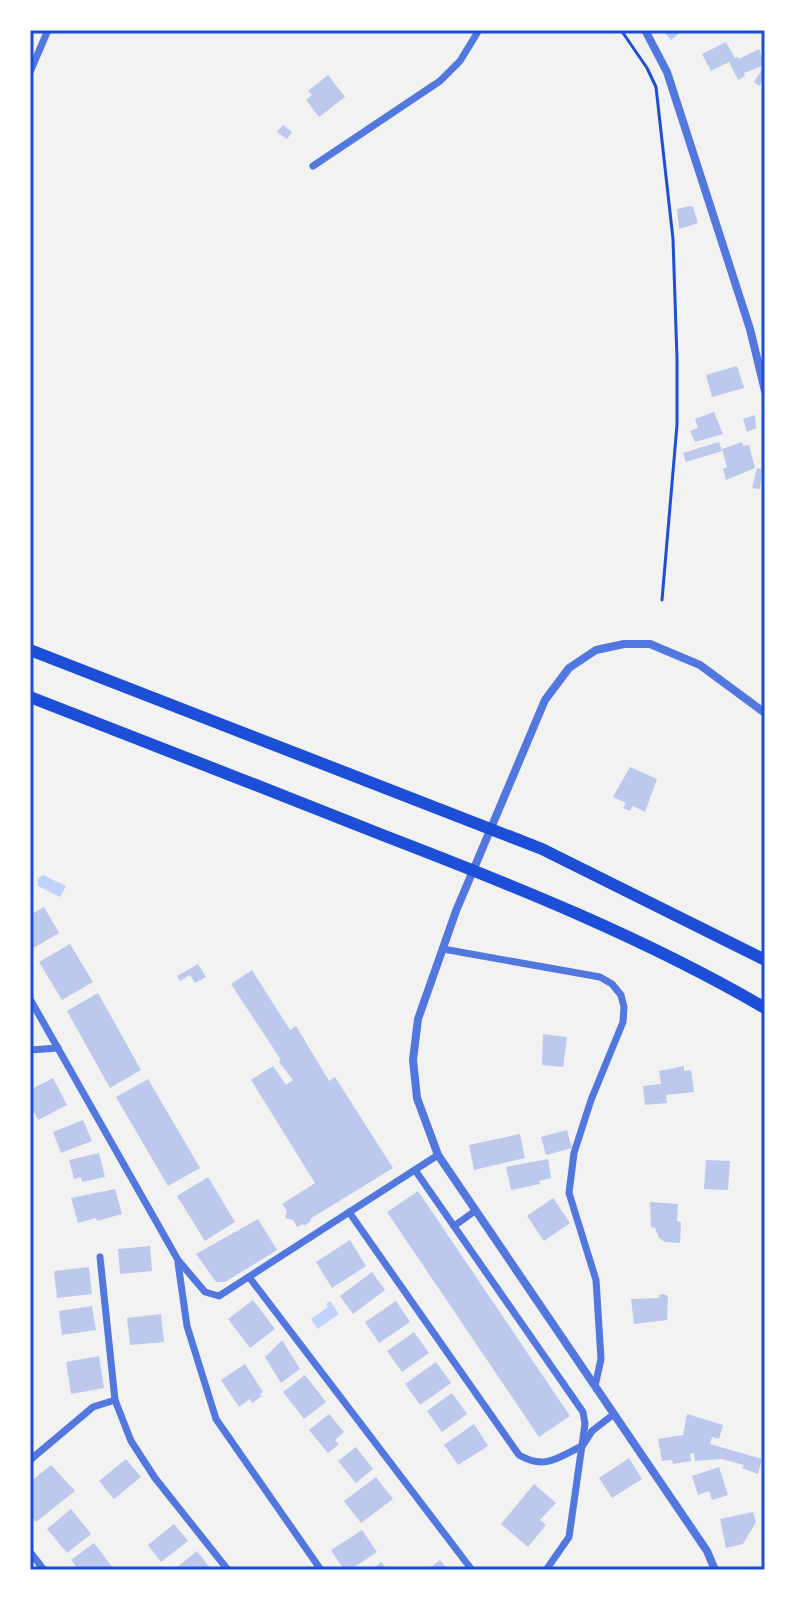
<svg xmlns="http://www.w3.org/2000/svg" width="795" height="1600" font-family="'Work Sans',sans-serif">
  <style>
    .water { fill: #bfd3fe }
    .building { fill: #bdc9ec }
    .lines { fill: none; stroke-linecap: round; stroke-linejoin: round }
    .path { stroke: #1d4ed8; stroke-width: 3 }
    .minor { stroke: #5277de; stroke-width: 7 }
    .tertiary { stroke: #5277de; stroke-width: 8 }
    .motorway { stroke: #1d4ed8; stroke-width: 12 }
    .neatline { fill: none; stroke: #1d4ed8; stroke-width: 3 }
  </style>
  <rect width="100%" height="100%" fill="#f2f2f2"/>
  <g class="water">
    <polygon points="43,875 66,886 60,897 38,886 37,879"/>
    <polygon points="330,1301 339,1314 318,1329 311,1319 328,1307 326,1304"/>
  </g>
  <g class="building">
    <polygon points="662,30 683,30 671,40"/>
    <polygon points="726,42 735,58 738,57 739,59 759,49 765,65 744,73 745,76 738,80 729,62 711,71 702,54"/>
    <polygon points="762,69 765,71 765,78 759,86 754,82"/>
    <polygon points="328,75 345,97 319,117 306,100 312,95 308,91"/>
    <polygon points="283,125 292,132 287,139 277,132"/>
    <polygon points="690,206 693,207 698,223 679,229 677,209"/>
    <polygon points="737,366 744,388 712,397 706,375"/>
    <polygon points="714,412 723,434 695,442 690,431 698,428 695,419"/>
    <polygon points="755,415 756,428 747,432 743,419"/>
    <polygon points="719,442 722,451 686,462 683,453"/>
    <polygon points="742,442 743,446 749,445 755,468 726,480 723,469 727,467 722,449"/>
    <polygon points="757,468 762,469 760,489 752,488"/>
    <polygon points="630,767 657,779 645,812 633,806 630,811 623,808 626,803 613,797"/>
    <polygon points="44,907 59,933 30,950 30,915"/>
    <polygon points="70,944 93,982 62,1000 39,962"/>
    <polygon points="198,964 206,977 195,983 190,975 180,981 177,976"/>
    <polygon points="252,970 290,1030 296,1026 329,1081 335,1077 393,1168 310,1219 311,1221 304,1226 303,1224 297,1227 293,1220 285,1218 287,1211 282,1204 315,1183 251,1080 273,1066 286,1085 293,1080 279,1062 281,1061 277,1054 231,984"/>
    <polygon points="98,993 141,1070 110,1088 67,1011"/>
    <polygon points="543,1034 567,1037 563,1067 542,1065"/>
    <polygon points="684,1066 684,1071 691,1070 694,1092 666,1095 667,1103 645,1105 643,1086 661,1084 659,1071"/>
    <polygon points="53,1078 67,1105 38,1120 30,1104 30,1090"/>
    <polygon points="148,1079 200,1168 168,1186 116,1097"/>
    <polygon points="83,1120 92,1141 61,1153 53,1132"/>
    <polygon points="567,1130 572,1148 546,1155 541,1137"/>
    <polygon points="520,1134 525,1158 474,1170 469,1145"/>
    <polygon points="99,1153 105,1177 82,1182 81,1177 74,1179 69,1160"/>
    <polygon points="548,1159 551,1178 539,1181 540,1184 511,1190 506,1167"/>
    <polygon points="706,1160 730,1161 728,1190 704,1189"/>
    <polygon points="208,1177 235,1222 205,1241 177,1196"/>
    <polygon points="115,1189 122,1214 97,1221 96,1218 78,1223 71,1198"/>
    <polygon points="418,1191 570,1416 539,1437 387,1212"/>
    <polygon points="553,1198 570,1223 544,1241 527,1216"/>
    <polygon points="650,1202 678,1204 677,1221 681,1222 680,1243 665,1242 659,1238 655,1228 651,1227"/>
    <polygon points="258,1219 277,1250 225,1282 216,1282 196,1254"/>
    <polygon points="350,1240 366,1266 332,1288 316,1262"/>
    <polygon points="150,1246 152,1271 120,1274 118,1249"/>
    <polygon points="89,1267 92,1294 57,1298 54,1271"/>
    <polygon points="372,1272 385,1290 353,1314 340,1296"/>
    <polygon points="663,1294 668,1296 667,1320 634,1324 631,1299 659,1298 659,1295"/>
    <polygon points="253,1300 275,1329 250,1348 228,1319"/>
    <polygon points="396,1301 410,1322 379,1343 365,1322"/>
    <polygon points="92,1306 96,1330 62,1335 59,1311"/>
    <polygon points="161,1314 164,1342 130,1345 127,1318"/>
    <polygon points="414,1332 429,1353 402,1372 387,1351"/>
    <polygon points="282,1340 300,1369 281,1383 265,1357"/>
    <polygon points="99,1356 104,1388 71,1394 66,1362"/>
    <polygon points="436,1362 451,1383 420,1405 405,1384"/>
    <polygon points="245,1364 263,1392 260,1394 262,1396 252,1403 250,1399 239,1407 221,1380"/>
    <polygon points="305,1375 326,1402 304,1419 283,1392"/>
    <polygon points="452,1393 467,1414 442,1432 427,1411"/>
    <polygon points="329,1414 344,1432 335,1440 339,1444 328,1453 309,1430"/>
    <polygon points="687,1414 723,1425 719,1439 712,1437 710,1444 762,1459 758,1474 742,1468 744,1465 722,1459 695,1461 694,1453 690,1454 691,1461 673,1464 672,1460 662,1461 658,1439 683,1435"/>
    <polygon points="474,1424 488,1446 458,1465 444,1445"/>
    <polygon points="356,1447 373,1469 356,1483 338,1461"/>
    <polygon points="629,1458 642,1479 612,1498 599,1478"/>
    <polygon points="126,1459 141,1477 114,1499 99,1481"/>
    <polygon points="51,1465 75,1491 36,1522 30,1514 30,1482"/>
    <polygon points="719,1467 728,1495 712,1500 709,1491 698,1495 692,1476"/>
    <polygon points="376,1477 393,1499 361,1523 344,1501"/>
    <polygon points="534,1484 556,1503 540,1520 546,1525 528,1547 501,1524"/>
    <polygon points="71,1509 91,1534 67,1553 47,1529"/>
    <polygon points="753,1512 756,1522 743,1544 726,1548 720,1519"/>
    <polygon points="174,1524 188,1541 161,1562 148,1545"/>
    <polygon points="362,1530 377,1552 350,1570 344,1570 331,1550"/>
    <polygon points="94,1543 113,1568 111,1570 79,1570 71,1560"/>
    <polygon points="197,1551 210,1568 208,1570 174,1570"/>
    <polygon points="440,1560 448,1570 427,1570"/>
    <polygon points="381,1562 388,1570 372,1570"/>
  </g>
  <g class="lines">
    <polyline class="path" points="621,30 647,68 656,87 673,239 677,359 677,425 662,600"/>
    <g class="minor">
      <polyline points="30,72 48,30"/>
      <polyline points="313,166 440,81 460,61 479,30"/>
      <polyline points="443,949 600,977 612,984 621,995 624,1007 623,1022 591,1100 574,1153 569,1193 596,1280 601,1359 595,1386"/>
      <polyline points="30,999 178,1260 205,1292 219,1296 438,1155"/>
      <polyline points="30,1050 58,1048"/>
      <polyline points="415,1170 583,1412 585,1424 569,1537 546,1570"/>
      <path d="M 349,1212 L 519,1455 C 545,1470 557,1458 582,1446"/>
      <polyline points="454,1226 475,1211"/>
      <polyline points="100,1257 115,1400 131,1441 155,1478 228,1570"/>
      <polyline points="178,1263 187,1326 216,1419 321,1570"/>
      <polyline points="249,1277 472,1570"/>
      <polyline points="583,1445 592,1431 614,1414"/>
      <polyline points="30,1460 93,1407 115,1400"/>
      <polyline points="30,1552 44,1570"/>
    </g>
    <g class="tertiary">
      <polyline points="645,30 667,72 750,329 765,391"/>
      <polyline points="715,1570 707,1551 438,1155 417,1098 413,1060 418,1019 456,911 545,700 569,668 596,650 624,644 650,644 700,665 765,713"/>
    </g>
    <g class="motorway">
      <polyline points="30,650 542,849 765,960"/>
      <path d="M 30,697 C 148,743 267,789 385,836 C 515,886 645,938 765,1008"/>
    </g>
  </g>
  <rect width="795" height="1600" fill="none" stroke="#ffffff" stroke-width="64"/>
  <rect x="32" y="32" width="731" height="1536" class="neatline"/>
</svg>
